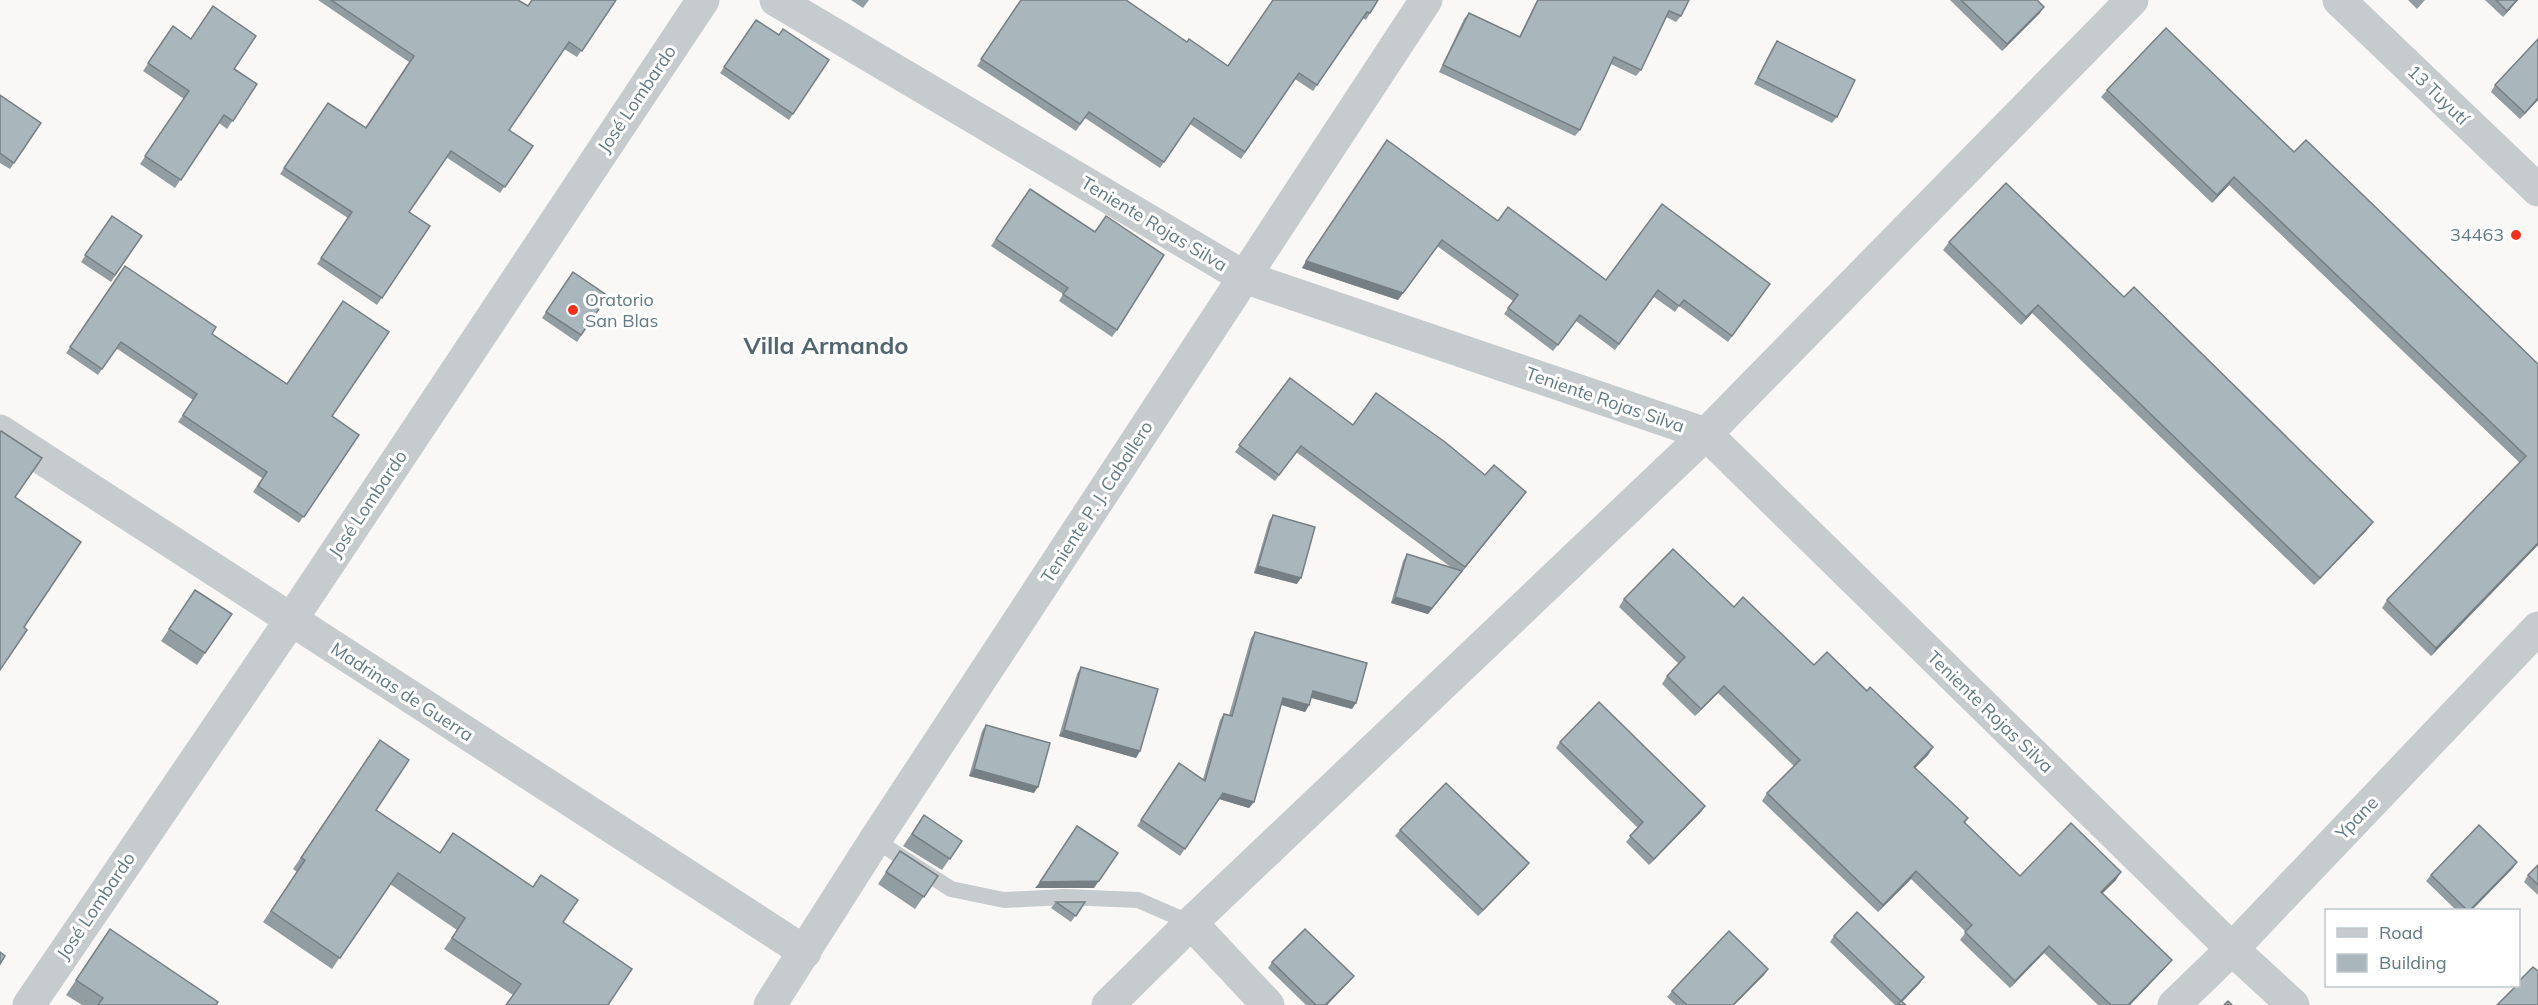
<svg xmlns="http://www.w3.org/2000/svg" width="2538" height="1005" font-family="Mulish,sans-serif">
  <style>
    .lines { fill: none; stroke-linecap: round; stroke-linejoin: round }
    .service { stroke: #c6cbce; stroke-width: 16 }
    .minor { stroke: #c6cbce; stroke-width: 33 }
    .wall { fill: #919da1 }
    .shaded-wall { fill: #767f83 }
    .building { fill: #a9b6bb; stroke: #767f83; stroke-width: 1.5 }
    .poi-dot { fill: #f4301b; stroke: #fff; stroke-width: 2 }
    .labels { text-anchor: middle; stroke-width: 6; stroke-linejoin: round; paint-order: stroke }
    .street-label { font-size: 18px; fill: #617984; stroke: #fff }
    .poi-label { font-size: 18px; fill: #617984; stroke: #fff; text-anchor: end }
    .district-label { font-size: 24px; font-weight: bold; fill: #53666e; stroke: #fff }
  </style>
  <rect width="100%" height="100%" fill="#f9f8f6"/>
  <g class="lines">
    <polyline class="service" points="875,840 951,889 1004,900 1065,897 1138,900 1191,923"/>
    <g class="minor">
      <polyline points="776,0 1244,277 1706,434 2232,949 2293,1005"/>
      <polyline points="2339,0 2538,190"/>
      <polyline points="0,431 805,952"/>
      <polyline points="1191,923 1268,1005"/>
      <polyline points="29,1005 291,620 703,0"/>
      <polyline points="770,1005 875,840 1426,0"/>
      <polyline points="1108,1005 1191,923 1706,434 2132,0"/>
      <polyline points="2174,1005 2232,949 2538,628"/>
    </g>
  </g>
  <g class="wall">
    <polygon points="318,0 518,0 528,6 616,0 577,57 564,49 509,130 533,146 500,193 446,157 409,212 430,226 377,305 317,264 348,218 280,174 328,103 365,128 409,62"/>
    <polygon points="851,0 869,0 863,8"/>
    <polygon points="1021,0 1187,42 1228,66 1378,0 1366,20 1363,18 1313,91 1295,79 1241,159 1190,124 1160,168 1085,118 1076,131 977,66"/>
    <polygon points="1537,0 1689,0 1681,16 1676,22 1666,17 1641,70 1636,76 1611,64 1580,130 1575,136 1439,72 1464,19 1469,13 1519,37"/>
    <polygon points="1950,0 2037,0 2040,13 2002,51"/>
    <polygon points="2408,0 2425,0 2417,9"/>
    <polygon points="2485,0 2518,0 2503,17"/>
    <polygon points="756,20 779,35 829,60 789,120 720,73"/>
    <polygon points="173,26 257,84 227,129 219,123 175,188 140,164 184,99 143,71"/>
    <polygon points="1777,41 1837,117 1832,123 1754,84 1773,47"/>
    <polygon points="2495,85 2538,100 2520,119 2491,92"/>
    <polygon points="2107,90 2294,152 2538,364 2538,545 2431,656 2382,608 2387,600 2520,463 2229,185 2212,203 2101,97"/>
    <polygon points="0,95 41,123 10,169 0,163"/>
    <polygon points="1387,140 1498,221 1606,280 1770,284 1728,342 1679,306 1675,312 1654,297 1615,350 1576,321 1553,351 1504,314 1513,301 1437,246 1398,300 1302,268"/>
    <polygon points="1030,189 1095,232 1117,330 1112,337 1059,301 1063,294 991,246"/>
    <polygon points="112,216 142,236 111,282 81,262"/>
    <polygon points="1949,242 2367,530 2314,585 2032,313 2021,325 1943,250"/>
    <polygon points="125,266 212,334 359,435 299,523 253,492 262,478 178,422 193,400 116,348 98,375 66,353"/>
    <polygon points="573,272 608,296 577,342 542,318"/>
    <polygon points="1290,378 1353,425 1485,475 1522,498 1428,614 1391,603 1403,561 1407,554 1452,568 1296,452 1275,481 1235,452"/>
    <polygon points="1273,515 1297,584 1254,573 1269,521"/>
    <polygon points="195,590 232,614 197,665 161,641"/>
    <polygon points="1624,599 1734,607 1814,665 1867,691 1933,747 1928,755 1915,768 1968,818 1965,823 2020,876 2116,880 2102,893 2166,967 2130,1005 2098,1005 2044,953 2010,988 1960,940 1966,932 1911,879 1878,912 1762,801 1767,793 1794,766 1718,693 1695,716 1662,684 1667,676 1679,664 1619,607"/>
    <polygon points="1255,632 1352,709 1311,698 1309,705 1305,712 1281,705 1254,802 1249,808 1219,799 1180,856 1137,826 1179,763 1203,779 1220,720 1224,714 1229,715 1251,638"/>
    <polygon points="1081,667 1140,751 1136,758 1059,736 1077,674"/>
    <polygon points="986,725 1034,793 969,776 982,731"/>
    <polygon points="380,740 376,810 440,853 533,887 578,900 513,995 444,949 457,930 390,884 332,969 263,922 297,872 293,869"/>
    <polygon points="1560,742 1705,806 1701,812 1649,865 1626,842 1638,828 1556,748"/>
    <polygon points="924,815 962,841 942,870 903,846"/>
    <polygon points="1400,830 1529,863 1524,869 1478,916 1395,836"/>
    <polygon points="900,851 938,876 915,909 878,884"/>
    <polygon points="2538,865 2538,895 2524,882 2528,875"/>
    <polygon points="2513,868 2472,910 2456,910 2426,881 2431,875"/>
    <polygon points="1056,902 1085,902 1071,922 1051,908"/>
    <polygon points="110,929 216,1005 82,1005 66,995"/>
    <polygon points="1834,936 1924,977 1920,983 1902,1002 1906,1005 1895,1005 1830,942"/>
    <polygon points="1272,962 1354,976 1349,982 1327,1005 1306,1005 1268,968"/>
    <polygon points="1768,969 1764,975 1734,1005 1676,1005 1667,997 1672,991"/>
  </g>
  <g class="shaded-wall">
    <polygon points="2517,0 2518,0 2503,17 2507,11"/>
    <polygon points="2044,7 2040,13 2002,51 2007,44"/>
    <polygon points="2538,98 2538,100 2520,119 2525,113"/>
    <polygon points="2234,177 2229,185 2212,203 2217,195"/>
    <polygon points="1442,240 1398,300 1302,268 1306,261"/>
    <polygon points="2038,305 2032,313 2021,325 2026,317"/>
    <polygon points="1526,492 1522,498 1460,574 1465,567"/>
    <polygon points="2373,522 2367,530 2314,585 2320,578"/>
    <polygon points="2538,543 2538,545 2431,656 2436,648"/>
    <polygon points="1258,566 1301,578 1297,584 1254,573"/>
    <polygon points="1462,571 1428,614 1391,603 1395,597"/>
    <polygon points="1724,686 1718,693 1695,716 1701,709"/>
    <polygon points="1313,691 1356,703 1352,709 1309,697"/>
    <polygon points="1283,698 1309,705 1305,712 1279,704"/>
    <polygon points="1064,730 1140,751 1136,758 1059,736"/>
    <polygon points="1933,747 1928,755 1909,774 1914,767"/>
    <polygon points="974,769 1038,787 1034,793 969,776"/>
    <polygon points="1223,793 1254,802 1249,808 1219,799"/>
    <polygon points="1705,806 1701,812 1649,865 1654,859"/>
    <polygon points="2517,862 2513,868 2472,910 2470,910"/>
    <polygon points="1529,863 1524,869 1478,916 1483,910"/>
    <polygon points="1916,871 1911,879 1878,912 1883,905"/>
    <polygon points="2121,872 2116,880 2096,900 2101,892"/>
    <polygon points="1099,881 1094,888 1035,888 1040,882"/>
    <polygon points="2049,946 2044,953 2010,988 2015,981"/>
    <polygon points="2172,960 2166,967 2130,1005 2128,1005"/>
    <polygon points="1768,969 1764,975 1734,1005 1733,1005"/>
    <polygon points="1354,976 1349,982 1327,1005 1325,1005"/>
    <polygon points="1924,977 1920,983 1899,1005 1901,1001"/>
  </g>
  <g class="building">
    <polygon points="331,0 518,0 528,6 532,0 616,0 582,51 569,42 509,130 533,146 505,187 451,151 409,212 430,226 382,298 321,258 352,212 284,168 328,103 366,128 414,56"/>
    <polygon points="1021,0 1126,0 1187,42 1189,39 1228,66 1273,0 1378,0 1370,13 1367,12 1317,85 1299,73 1245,152 1194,118 1164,162 1089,112 1080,124 981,59"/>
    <polygon points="1538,0 1689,0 1681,16 1669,11 1641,70 1614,57 1580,130 1443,65 1469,13 1520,37"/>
    <polygon points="1961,0 2037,0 2044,7 2007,44"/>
    <polygon points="2496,0 2517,0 2507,11"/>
    <polygon points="213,6 256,36 234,69 257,84 233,121 224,115 181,180 145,156 189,91 148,63 173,26 191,39"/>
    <polygon points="756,20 779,35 783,29 829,60 793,114 724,67"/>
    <polygon points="2166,28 2294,152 2306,140 2538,364 2538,543 2436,648 2387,600 2526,456 2234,177 2217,195 2107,90"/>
    <polygon points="2538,39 2538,98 2525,113 2495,85"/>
    <polygon points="1777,41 1855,80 1837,117 1758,78"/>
    <polygon points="0,95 41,123 14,163 0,153"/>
    <polygon points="1387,140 1498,221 1508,207 1606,280 1662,204 1770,284 1732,336 1684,300 1679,306 1658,290 1619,344 1580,315 1558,345 1508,308 1518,295 1442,240 1403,293 1306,261"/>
    <polygon points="2006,183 2124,297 2134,287 2373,522 2320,578 2038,305 2026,317 1949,242"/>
    <polygon points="1030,189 1095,232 1106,216 1164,255 1117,330 1063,294 1068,288 996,239"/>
    <polygon points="112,216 142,236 115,275 85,255"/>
    <polygon points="125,266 216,327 212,334 287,384 343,301 389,332 332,416 359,435 304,517 258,486 267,472 183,415 197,394 121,342 102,369 70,347"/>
    <polygon points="573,272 608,296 581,335 546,312"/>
    <polygon points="1290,378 1353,425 1376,393 1445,442 1485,475 1494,465 1526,492 1465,567 1301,446 1279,475 1239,445"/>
    <polygon points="1,431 42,458 15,497 81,542 24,627 27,630 0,670 0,432"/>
    <polygon points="1273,515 1315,527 1301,578 1258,566"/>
    <polygon points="1673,549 1734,607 1743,597 1814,665 1827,652 1867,691 1870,687 1933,747 1914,767 1968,818 1964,822 2020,876 2071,823 2121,872 2101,892 2172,960 2128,1005 2111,1005 2049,946 2015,981 1965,932 1972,925 1916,871 1883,905 1767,793 1800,760 1724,686 1701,709 1667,676 1685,657 1624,599"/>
    <polygon points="1407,554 1462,571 1432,608 1395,597"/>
    <polygon points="195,590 232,614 205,653 169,629"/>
    <polygon points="1255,632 1367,663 1356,703 1313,691 1309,705 1283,698 1254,802 1223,793 1185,849 1141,820 1179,763 1205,781 1224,714 1232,716"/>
    <polygon points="1081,667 1158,689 1140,751 1064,730"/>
    <polygon points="1599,702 1705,806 1654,859 1630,836 1643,822 1560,742"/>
    <polygon points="986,725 1050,743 1038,787 974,769"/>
    <polygon points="380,740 409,760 376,810 440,853 453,833 533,887 541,875 578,900 563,922 632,969 608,1005 506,1005 521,984 452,938 465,918 398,873 340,958 271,911 305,860 301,858"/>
    <polygon points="1446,783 1529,863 1483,910 1400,830"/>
    <polygon points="924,815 962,841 950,859 912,834"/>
    <polygon points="2479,825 2517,862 2470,910 2467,910 2431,875"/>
    <polygon points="1077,826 1118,853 1099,881 1040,882"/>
    <polygon points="900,851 938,876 924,897 886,872"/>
    <polygon points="2538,865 2538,885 2528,875"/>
    <polygon points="1056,902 1085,902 1076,916"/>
    <polygon points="1857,912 1924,977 1901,1001 1834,936"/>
    <polygon points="110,929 218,1002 216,1005 98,1005 103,998 76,980"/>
    <polygon points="1305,929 1354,976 1325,1005 1316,1005 1272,962"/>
    <polygon points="1729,931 1768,969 1733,1005 1687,1005 1672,991"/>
    <polygon points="0,952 5,956 0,964"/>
    <polygon points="2533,967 2538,971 2538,1005 2497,1005 2516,986 2518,986 2518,982"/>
    <polygon points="1901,1001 1906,1005 1897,1005"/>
    <polygon points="2228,1001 2232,1005 2224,1005"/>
  </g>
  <g class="poi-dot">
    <circle cx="2516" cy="235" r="6"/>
    <circle cx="573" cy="310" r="6"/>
  </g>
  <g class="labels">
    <g class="street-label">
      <text transform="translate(2438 95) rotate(44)" y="6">13 Tuyutí</text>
      <text transform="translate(637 99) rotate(-56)" y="6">José Lombardo</text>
      <text transform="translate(1154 224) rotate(31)" y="6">Teniente Rojas Silva</text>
      <text transform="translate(1605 400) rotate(19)" y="6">Teniente Rojas Silva</text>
      <text transform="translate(1097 502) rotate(-57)" y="6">Teniente P. J. Caballero</text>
      <text transform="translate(368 504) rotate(-56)" y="6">José Lombardo</text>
      <text transform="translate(402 692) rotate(33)" y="6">Madrinas de Guerra</text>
      <text transform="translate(1990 712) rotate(44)" y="6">Teniente Rojas Silva</text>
      <text transform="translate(2357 818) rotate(-46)" y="6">Ypane</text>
      <text transform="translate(96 906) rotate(-56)" y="6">José Lombardo</text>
    </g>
    <g class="poi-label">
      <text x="2504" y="241">34463</text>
      <text x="585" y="306" text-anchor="start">Oratorio<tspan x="585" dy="21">San Blas</tspan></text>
    </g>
    <g class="district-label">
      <text x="826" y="354">Villa Armando</text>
    </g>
  </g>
  <rect x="2325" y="909" width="195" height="78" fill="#ffffff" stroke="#c0c9ce" stroke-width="1.5"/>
  <rect x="2337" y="928" width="30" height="9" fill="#c6cbce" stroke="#c0c9ce" stroke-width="1.5"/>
  <text x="2379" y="939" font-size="18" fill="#617984">Road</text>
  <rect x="2337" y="954" width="30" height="18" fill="#a9b6bb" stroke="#c0c9ce" stroke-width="1.5"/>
  <text x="2379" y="969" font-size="18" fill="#617984">Building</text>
</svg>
